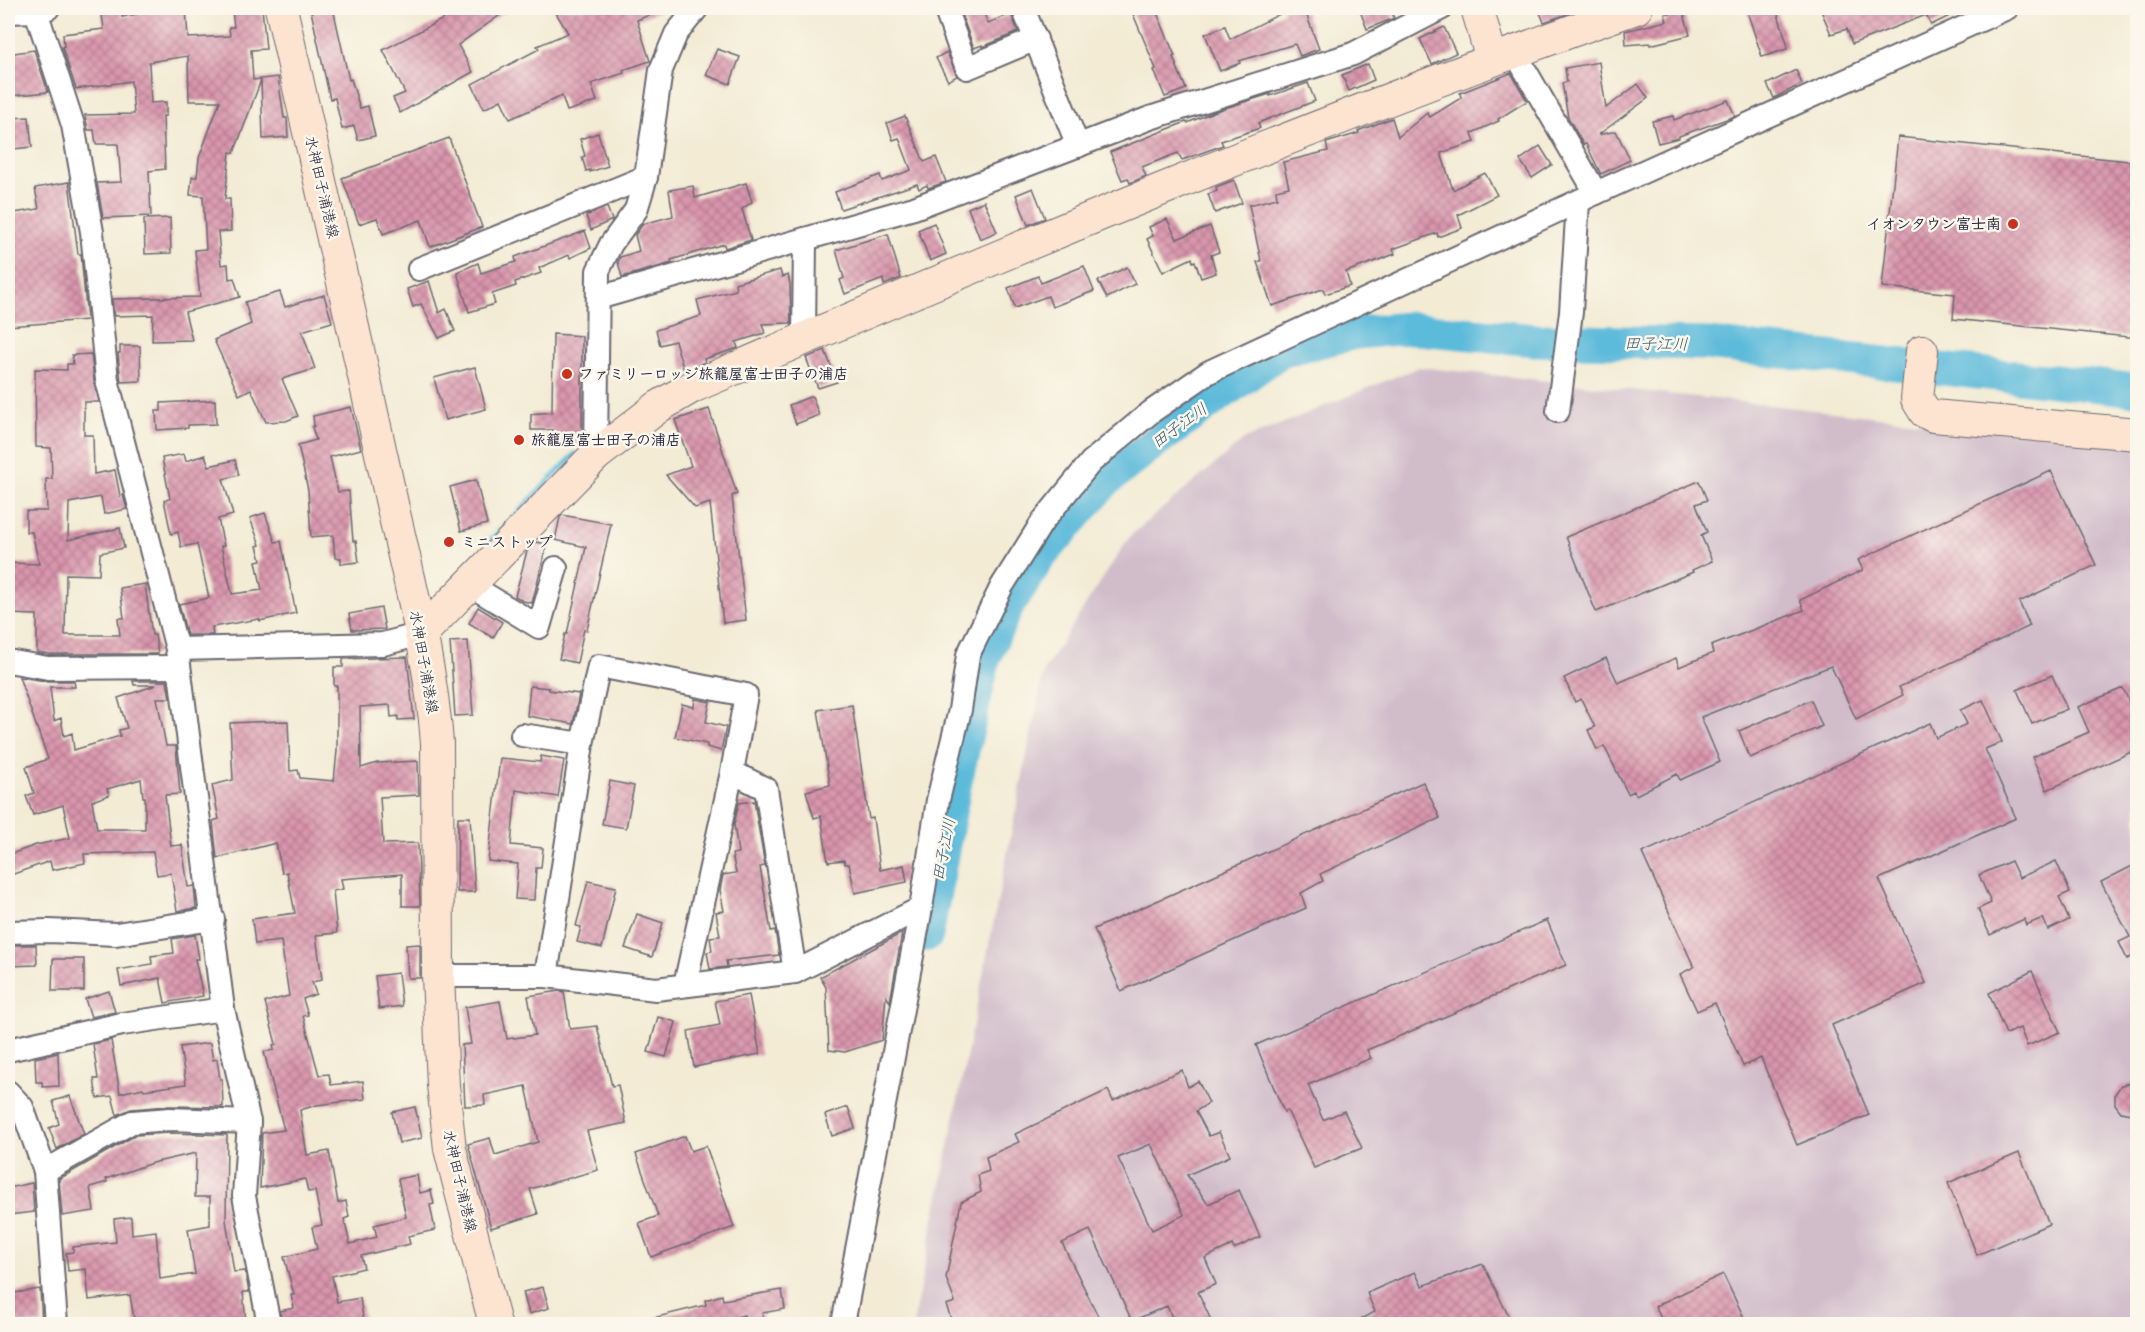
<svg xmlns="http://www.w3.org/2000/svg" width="2145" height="1332" font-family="'Playpen Sans','Klee One',sans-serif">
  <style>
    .industrial { fill: #d1bdca }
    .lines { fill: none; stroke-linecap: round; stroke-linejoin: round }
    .stream { stroke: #5bbada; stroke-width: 5 }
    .river { stroke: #5bbada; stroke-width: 33 }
    .building { fill: url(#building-cross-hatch); fill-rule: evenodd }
    .street-casing { stroke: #6b6871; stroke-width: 26 }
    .secondary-casing { stroke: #6b6871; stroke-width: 34 }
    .street { stroke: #fff; stroke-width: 22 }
    .secondary { stroke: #fde4d1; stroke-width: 32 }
    .poi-dot { fill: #c8321e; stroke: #fbf7ec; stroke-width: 2 }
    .labels { text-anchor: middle; stroke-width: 5; stroke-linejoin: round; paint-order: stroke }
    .street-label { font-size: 15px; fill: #22223b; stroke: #fbf7ec }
    .poi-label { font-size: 15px; font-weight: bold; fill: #22223b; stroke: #fbf7ec; text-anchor: start }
    .water-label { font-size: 16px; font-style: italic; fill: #365773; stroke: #fbf7ec }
  </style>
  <defs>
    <pattern id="building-cross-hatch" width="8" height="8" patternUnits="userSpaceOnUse" patternTransform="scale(1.5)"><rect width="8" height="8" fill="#da96ad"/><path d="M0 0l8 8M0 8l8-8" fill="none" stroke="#b07a8e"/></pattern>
  </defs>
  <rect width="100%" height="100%" fill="#fbf7ec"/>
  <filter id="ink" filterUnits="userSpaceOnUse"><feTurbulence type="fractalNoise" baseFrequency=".0167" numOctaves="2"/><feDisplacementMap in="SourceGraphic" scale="12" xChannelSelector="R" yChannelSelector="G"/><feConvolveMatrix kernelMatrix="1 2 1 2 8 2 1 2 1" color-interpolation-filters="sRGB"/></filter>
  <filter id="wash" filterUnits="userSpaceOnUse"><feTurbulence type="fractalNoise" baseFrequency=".008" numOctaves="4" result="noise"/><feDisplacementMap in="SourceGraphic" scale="24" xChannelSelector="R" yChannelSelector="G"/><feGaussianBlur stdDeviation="1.35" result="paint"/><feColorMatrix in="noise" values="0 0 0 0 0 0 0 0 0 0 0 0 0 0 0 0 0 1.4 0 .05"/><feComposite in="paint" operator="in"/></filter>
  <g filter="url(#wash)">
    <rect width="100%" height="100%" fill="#f3ebd4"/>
    <polygon class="industrial" points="1419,367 2137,445 2137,1324 913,1324 1044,670 1130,536 1245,439"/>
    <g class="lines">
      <polyline class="stream" points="489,542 575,454"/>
      <polyline class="river" points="927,935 956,781 985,656 1006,609 1039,558 1105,482 1146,449 1281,351 1356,333 1408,328 1535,340 1707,344 2138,390"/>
    </g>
    <g id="blocks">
      <g class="building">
        <polygon points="101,8 121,8 122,17 152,11 151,8 186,8 188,38 230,36 229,27 234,27 232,10 262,8 266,49 251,50 253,80 278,77 284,118 287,118 288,137 263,139 261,80 234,153 230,152 225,199 230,199 231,231 218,232 221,265 228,264 229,279 234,278 240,297 185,312 192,340 152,341 153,315 114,316 112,299 200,297 195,250 206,249 203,196 190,195 192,177 197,177 199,158 220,101 189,101 188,56 149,62 151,103 166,102 166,116 163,116 165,169 149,171 151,216 103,218 97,183 121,182 118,144 96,144 94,130 88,130 85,115 134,114 131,81 76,89 62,47 64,46 63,34 104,29"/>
        <polygon points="324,8 333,8 349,80 351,79 360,108 368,106 375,136 358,140 354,126 342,129 335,98 330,99 311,11"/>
        <polygon points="440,8 510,8 458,45 473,72 400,113 393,98 405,93 383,50 447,17"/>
        <polygon points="553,8 666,8 637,20 650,61 623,70 624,73 591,84 597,101 567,111 562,96 510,119 501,100 484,109 472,84 539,49 537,46 568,33"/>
        <polygon points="959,8 982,8 988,23 1011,14 1018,32 982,47 982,45 974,48"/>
        <polygon points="1148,8 1155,8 1175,56 1173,57 1186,89 1165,97 1154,70 1156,69 1133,14"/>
        <polygon points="1282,8 1304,8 1319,49 1300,56 1295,44 1239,61 1240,63 1220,71 1205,34 1225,26 1230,39 1284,12"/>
        <polygon points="1359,8 1390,8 1394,18 1367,29"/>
        <polygon points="1538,8 1585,8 1544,22"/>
        <polygon points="1746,8 1776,8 1787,43 1787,49 1762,57"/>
        <polygon points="1820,8 1966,8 1931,25 1926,15 1852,44 1847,29 1831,34"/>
        <polygon points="1683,10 1690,35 1650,45 1650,43 1626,45 1625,31 1667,21 1665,14"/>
        <polygon points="1444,27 1456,53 1432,64 1420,39"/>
        <polygon points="717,49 740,57 730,84 706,75"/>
        <polygon points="34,50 48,92 10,96 8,88 8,54"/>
        <polygon points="947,52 957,76 948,81 936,58"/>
        <polygon points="1599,62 1606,108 1638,84 1648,98 1598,135 1616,131 1630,160 1601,174 1586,144 1583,144 1568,117 1562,83 1567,82 1565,68"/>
        <polygon points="1368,64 1374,80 1349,91 1342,75"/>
        <polygon points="1796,70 1802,84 1774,98 1767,84"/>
        <polygon points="1511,73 1527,101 1498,119 1499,121 1472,133 1475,142 1441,153 1453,190 1485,173 1497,195 1458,215 1462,228 1438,237 1437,233 1393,249 1395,254 1346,272 1350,286 1325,294 1323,289 1272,306 1257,262 1261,261 1249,205 1277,198 1276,190 1289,187 1283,162 1328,151 1326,143 1359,133 1358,131 1392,118 1398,137 1427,113 1430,117 1461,98 1460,93"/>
        <polygon points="1308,83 1315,101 1258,123 1260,128 1221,141 1223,145 1182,160 1178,153 1142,167 1146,176 1130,183 1128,178 1122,180 1110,152 1186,122 1187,123 1216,111 1270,94 1270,96"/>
        <polygon points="1728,100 1735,116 1679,136 1679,138 1658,143 1652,121 1673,116 1674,120"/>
        <polygon points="905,116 924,162 936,157 946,182 928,188 927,185 919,189 917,184 841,209 835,192 880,175 882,181 911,170 899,138 893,140 887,123"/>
        <polygon points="29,117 32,147 13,149 10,118"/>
        <polygon points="598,133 608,166 590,172 590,170 586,171 582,157 585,156 580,139"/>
        <polygon points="1898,137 2138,162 2138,338 1953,319 1955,294 1882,287"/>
        <polygon points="449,138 482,227 430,247 421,220 383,234 377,218 359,224 342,178"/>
        <polygon points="1540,146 1552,165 1532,178 1520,160"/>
        <polygon points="1234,180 1242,203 1215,213 1208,194 1217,191 1216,187"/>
        <polygon points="69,182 78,254 81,254 87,320 8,326 8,214 39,209 35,188"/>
        <polygon points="746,183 752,202 742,209 751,240 725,248 724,244 671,260 672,263 622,277 618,262 620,257 639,251 635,235 643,224 673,216 669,190 693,186 695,198"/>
        <polygon points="1033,188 1045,218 1028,225 1016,195"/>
        <polygon points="984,201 997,232 980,239 968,208"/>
        <polygon points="607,207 612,220 591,230 586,216"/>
        <polygon points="170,218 171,253 145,254 144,219"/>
        <polygon points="1167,219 1177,239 1210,226 1219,252 1211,255 1216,273 1201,278 1195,261 1193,262 1192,258 1163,272 1147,239 1153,236 1149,227"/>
        <polygon points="934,223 946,254 930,261 918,230"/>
        <polygon points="585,231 591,248 570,258 569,255 539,268 541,273 515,282 516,286 492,294 495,304 469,312 457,272 478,263 481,273 516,262 515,257"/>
        <polygon points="888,234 901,278 884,285 883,279 845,294 840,280 844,278 836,250"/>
        <polygon points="1084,266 1094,291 1052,307 1048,296 1015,308 1008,288 1038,276 1041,283"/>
        <polygon points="1127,267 1135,284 1107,298 1098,281"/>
        <polygon points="780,270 782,277 788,275 790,284 791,323 762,324 765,333 736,342 738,348 704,359 705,362 684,371 675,341 660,345 656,330 701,316 697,300 736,290 735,283"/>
        <polygon points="429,281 439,313 446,309 455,331 439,338 421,304 413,307 407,289"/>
        <polygon points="280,292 285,307 324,295 332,322 302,331 315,369 282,379 298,416 286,421 266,422 251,389 239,395 214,340 251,324 245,302"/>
        <polygon points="553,334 582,336 582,442 553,440 553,430 531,430 531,414 552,412"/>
        <polygon points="120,346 140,346 141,381 121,382 118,353 120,353"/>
        <polygon points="825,350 837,382 818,388 806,358"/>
        <polygon points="91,354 94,381 99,402 84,402 84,435 93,435 94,474 115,470 120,496 123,495 127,509 104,514 101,497 69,503 68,540 120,528 124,548 100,553 99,575 66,574 65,635 120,635 118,618 124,618 120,588 145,584 152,635 155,635 158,654 49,654 37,652 37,615 8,614 8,563 39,564 32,532 26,532 26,511 47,511 46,479 52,479 51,448 36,447 35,369 67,370 67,364 73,364 72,355"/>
        <polygon points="475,367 486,409 445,420 434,378"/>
        <polygon points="812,396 819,415 796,424 789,405"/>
        <polygon points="215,400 216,424 188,425 188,428 157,430 156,411 161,411 161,403"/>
        <polygon points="351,407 361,449 330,457 338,492 349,491 353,541 356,541 359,562 341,564 341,558 335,558 333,535 311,537 308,490 298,445 316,440 312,427 314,426 313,416"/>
        <polygon points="709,409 737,494 732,496 746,620 723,623 710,503 695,508 666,475 691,466 675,420"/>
        <polygon points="184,454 186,461 205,455 209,466 235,460 239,475 223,479 233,515 218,519 224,546 221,546 232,594 262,590 256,561 261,560 257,546 260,545 250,518 265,513 275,542 281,541 296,613 260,621 259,619 212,627 213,635 187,635 179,604 209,598 197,544 181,547 178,532 171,534 164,500 170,499 162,458"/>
        <polygon points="2051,471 2096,565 2019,602 2030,626 1899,687 1903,695 1856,719 1831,666 1701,717 1720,762 1680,780 1677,774 1636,795 1634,791 1628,794 1604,746 1597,750 1588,730 1595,727 1581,699 1575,702 1564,678 1606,658 1618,683 1676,658 1679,667 1713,653 1711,646 1804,610 1800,600 1863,570 1858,560"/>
        <polygon points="476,480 487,524 461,531 450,487"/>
        <polygon points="1699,481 1707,500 1696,504 1707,532 1701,535 1712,561 1692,570 1693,572 1596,612 1566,537"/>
        <polygon points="562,515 611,524 587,630 584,629 577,663 559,659 565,634 567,634 586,547 555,540 560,517"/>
        <polygon points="536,542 547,544 532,603 523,601 515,596 527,551"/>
        <polygon points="478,607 502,622 493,638 469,623"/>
        <polygon points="381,608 385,629 352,630 349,614"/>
        <polygon points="468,641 473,715 455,716 450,642"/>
        <polygon points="407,657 414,719 398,720 398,716 391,717 390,705 360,707 361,768 377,763 418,761 419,795 380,797 383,844 418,843 420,906 402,906 402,874 341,879 343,889 333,891 337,933 316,935 322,980 312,982 316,994 303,999 308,1015 303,1016 319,1075 329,1074 331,1085 363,1081 365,1099 317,1105 300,1110 307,1155 329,1151 338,1203 346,1201 349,1217 344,1219 350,1244 377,1237 374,1225 406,1217 398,1179 417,1175 420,1193 431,1190 434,1204 430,1205 435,1230 408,1236 410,1244 361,1256 364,1268 332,1276 337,1302 360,1298 364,1324 282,1324 280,1311 294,1308 291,1295 294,1295 284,1257 317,1249 312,1227 322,1225 315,1191 308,1192 305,1179 260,1188 262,1133 284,1130 264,1052 274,1050 273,1045 276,1044 265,1002 289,996 281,941 255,944 252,919 295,913 287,872 282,873 276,843 217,858 213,821 219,819 212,785 233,780 230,723 253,722 288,721 290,771 298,770 300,778 334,781 337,751 337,686 334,686 334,667 343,667 343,659"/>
        <polygon points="2052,675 2067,709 2032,724 2017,690"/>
        <path d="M 19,677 L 46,681 L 74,681 L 75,687 L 50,687 L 54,721 L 61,718 L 64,736 L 72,733 L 74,750 L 120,736 L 119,730 L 127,728 L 118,698 L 156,685 L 134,685 L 133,681 L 167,681 L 170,698 L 157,698 L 166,746 L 176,746 L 180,794 L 165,795 L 171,846 L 182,845 L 188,887 L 194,886 L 196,908 L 177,911 L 171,873 L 157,875 L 153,852 L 84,854 L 85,863 L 52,870 L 50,861 L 8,876 L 8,855 L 36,845 L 70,838 L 63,805 L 33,815 L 26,796 L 34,793 L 26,767 L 48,759 ZM 141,779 L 143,797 L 145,797 L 145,829 L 97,829 L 92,801 L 109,795 L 107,789 Z"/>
        <polygon points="530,686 549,688 549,690 579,694 573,724 527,716"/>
        <polygon points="2123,688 2138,722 2138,749 2047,790 2032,757 2089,732 2078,707"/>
        <polygon points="695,699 710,702 706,722 726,727 721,751 707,747 707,744 675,737 682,704 694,707"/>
        <polygon points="1811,700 1822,726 1750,758 1739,731"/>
        <polygon points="1983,700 2002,742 1985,749 2016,818 1879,879 1926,983 1832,1025 1869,1115 1797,1145 1761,1058 1743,1066 1715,1003 1697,1011 1680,974 1694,967 1642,853 1930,723 1936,738 1967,724 1960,710"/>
        <polygon points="852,705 869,819 873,818 880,870 904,865 907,882 855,893 849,864 845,864 844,860 828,862 821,816 814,818 806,791 830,785 818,710"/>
        <polygon points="541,756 564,760 558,797 516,790 511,845 543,848 541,868 536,868 534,900 515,899 518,864 488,861 500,758 540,762"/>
        <polygon points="610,781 634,786 626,828 602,824"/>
        <polygon points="1423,782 1440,818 1320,874 1323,881 1301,893 1306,908 1121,991 1094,929"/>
        <polygon points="754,801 765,866 760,867 771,931 775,930 779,955 726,961 727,967 710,969 707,952 712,951 710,937 720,936 716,912 724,911 720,890 723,875 736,873 732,854 738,853 734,824 739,803"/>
        <polygon points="458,817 470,817 475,892 457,892"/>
        <polygon points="2011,861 2019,878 2056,861 2070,892 2059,897 2069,920 2048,930 2043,918 2026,925 2024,919 1990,935 1978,909 1991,903 1979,875"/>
        <polygon points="2138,863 2138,954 2127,959 2119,942 2130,937 2101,882"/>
        <polygon points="588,881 616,887 602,948 577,942 581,927 576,926"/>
        <polygon points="637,914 663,923 652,957 625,948"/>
        <polygon points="1547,920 1566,965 1367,1050 1371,1058 1308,1085 1323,1120 1344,1111 1362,1148 1314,1168 1287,1110 1284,1112 1256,1045"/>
        <polygon points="902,933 890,1002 886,996 882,1040 845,1052 829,1050 826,987 820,977"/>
        <polygon points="195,935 199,959 195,959 203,996 165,1003 160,978 121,986 118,970 152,964 151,956 174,953 172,939"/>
        <polygon points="420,944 420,978 408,978 406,945"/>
        <polygon points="8,945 36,945 37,965 8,966"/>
        <polygon points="53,959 84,959 84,991 52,991"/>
        <polygon points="2032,971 2060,1032 2027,1046 2020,1028 2006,1034 1989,993"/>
        <polygon points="398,973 402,1006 379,1009 375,976"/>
        <polygon points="109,991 115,1012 91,1017 85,999"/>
        <polygon points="559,991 564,992 570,1029 597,1026 612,1086 618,1085 626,1123 587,1131 598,1170 530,1189 538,1214 491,1228 468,1144 490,1138 495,1155 538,1142 526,1086 484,1095 485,1105 465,1106 462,1045 471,1044 465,1007 500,1001 507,1039 535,1035 528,996"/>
        <polygon points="749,995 760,1054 694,1067 688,1031 720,1025 715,1001"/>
        <polygon points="658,1017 676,1022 666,1057 648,1052"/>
        <polygon points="111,1040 120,1093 143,1088 144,1090 186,1084 180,1047 210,1043 213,1060 217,1059 220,1079 222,1079 223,1107 169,1106 131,1109 117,1115 112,1096 97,1098 94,1079 98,1079 93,1044"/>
        <polygon points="58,1053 59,1086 43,1087 42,1082 36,1082 35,1058"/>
        <path d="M 1182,1070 L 1188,1087 L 1198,1081 L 1209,1103 L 1196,1111 L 1209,1136 L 1219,1132 L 1230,1156 L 1187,1175 L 1208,1204 L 1239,1190 L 1260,1237 L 1234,1249 L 1232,1245 L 1205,1258 L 1216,1284 L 1198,1292 L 1210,1318 L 1196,1324 L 1175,1324 L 1167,1306 L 1132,1321 L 1090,1230 L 1062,1243 L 1102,1324 L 953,1324 L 946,1305 L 955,1302 L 946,1278 L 961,1202 L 981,1192 L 978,1175 L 989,1171 L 986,1157 L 1019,1142 L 1015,1134 L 1108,1090 L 1113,1101 ZM 1151,1144 L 1184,1215 L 1152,1230 L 1118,1158 Z"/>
        <polygon points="2138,1082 2138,1113 2131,1114 2121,1112 2115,1104 2115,1094 2121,1085"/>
        <polygon points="70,1096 84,1134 57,1149 49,1128 59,1124 53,1101"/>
        <polygon points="415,1107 422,1138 399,1143 392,1112"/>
        <polygon points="848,1107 855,1128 832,1136 825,1115"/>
        <polygon points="170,1133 227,1135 226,1220 234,1272 245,1271 249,1292 243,1292 246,1322 227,1324 135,1324 130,1295 89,1300 86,1269 68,1271 66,1253 73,1252 73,1247 116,1242 114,1219 131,1217 132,1234 156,1231 160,1279 195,1274 188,1229 210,1225 210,1197 195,1197 196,1153 152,1163 106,1179 107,1182 90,1187 94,1211 62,1216 59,1179 136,1135"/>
        <polygon points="685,1136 691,1151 706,1146 734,1227 651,1257 639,1223 658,1216 636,1154"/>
        <polygon points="2019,1153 2049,1224 1977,1255 1948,1183"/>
        <polygon points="32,1183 34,1212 8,1215 8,1188"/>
        <polygon points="1483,1264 1510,1319 1497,1324 1350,1324 1375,1312 1367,1293 1415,1272 1422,1286"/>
        <polygon points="1723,1274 1747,1324 1664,1324 1655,1306"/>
        <polygon points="543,1287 549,1308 529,1314 523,1292"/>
        <polygon points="40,1289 42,1324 11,1324 8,1294"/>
        <polygon points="782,1290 785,1309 762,1313 763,1318 745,1321 744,1315 709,1324 650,1324 649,1319 706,1305 705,1300 722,1295 723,1300"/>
      </g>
    </g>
  </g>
  <g filter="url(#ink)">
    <use href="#blocks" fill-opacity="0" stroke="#6b6871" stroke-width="1.5"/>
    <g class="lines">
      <defs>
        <g id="street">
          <polyline points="35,8 73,125 92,232 107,380 177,649 223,1009 249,1122 244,1196 269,1324"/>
          <polyline points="945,8 967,68 1036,39"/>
          <polyline points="1023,8 1078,146"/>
          <polyline points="8,12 36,11 48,8"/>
          <polyline points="1514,51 1596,193"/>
          <polyline points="419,269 646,177"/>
          <polyline points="598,298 914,208 1150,118 1353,54 1442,8"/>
          <polyline points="804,339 805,239"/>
          <polyline points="1558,411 1571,312 1578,202"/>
          <polyline points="596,455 598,271 611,244 636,210 646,177 661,70 676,34 697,8"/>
          <polyline points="470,585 539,627 556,568"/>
          <polyline points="177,649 383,644 421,634"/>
          <polyline points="8,661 48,668 178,667"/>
          <polyline points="522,735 582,744"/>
          <polyline points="732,772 766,789 795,972"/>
          <polyline points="8,932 49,931 116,934 213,919"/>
          <polyline points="438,976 546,976 656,989 795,972 921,908"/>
          <polyline points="546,976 582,744 599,666 746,695 732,772 685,985"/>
          <polyline points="8,1050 122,1024 223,1009"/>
          <polyline points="8,1092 22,1107 45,1171 56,1324"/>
          <polyline points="45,1171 132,1122 170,1119 249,1122"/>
          <polyline points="843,1324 921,908 938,800 960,710 968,655 1002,586 1043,521 1091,462 1151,412 1209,372 1596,193 2007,8"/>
        </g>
        <g id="secondary">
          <path d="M 281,8 C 317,168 354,329 389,490 C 407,574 431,657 437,743 L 438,976 L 443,1085 L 450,1149 L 495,1324"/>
          <polyline points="1477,8 1492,60"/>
          <polyline points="1922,351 1917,399 1925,412 1933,416 2138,434"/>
          <path d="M 421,634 L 596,455 L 658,407 L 692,387 C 1003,253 1317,121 1636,8"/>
        </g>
      </defs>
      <use href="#street" class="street-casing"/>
      <use href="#secondary" class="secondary-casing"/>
      <use href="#street" class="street"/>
      <use href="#secondary" class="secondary"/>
    </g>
  </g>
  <g class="poi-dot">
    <circle cx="2013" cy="224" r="6"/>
    <circle cx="567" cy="374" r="6"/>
    <circle cx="519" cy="440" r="6"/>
    <circle cx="449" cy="542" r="6"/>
  </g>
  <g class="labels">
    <g class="street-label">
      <text transform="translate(322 187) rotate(77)" y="5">水神田子浦港線</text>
      <text transform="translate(424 662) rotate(80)" y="5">水神田子浦港線</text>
      <text transform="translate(460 1181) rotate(77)" y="5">水神田子浦港線</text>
    </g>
    <g class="poi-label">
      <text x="2001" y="229" text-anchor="end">イオンタウン富士南</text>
      <text x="579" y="379">ファミリーロッジ旅籠屋富士田子の浦店</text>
      <text x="531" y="445">旅籠屋富士田子の浦店</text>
      <text x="461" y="547">ミニストップ</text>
    </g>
    <g class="water-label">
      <text transform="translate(1656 343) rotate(1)" y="6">田子江川</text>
      <text transform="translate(1179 425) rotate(-36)" y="6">田子江川</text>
      <text transform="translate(943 849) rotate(-79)" y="6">田子江川</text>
    </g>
  </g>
  <rect width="2145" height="1332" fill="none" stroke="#fbf7ec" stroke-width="30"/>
</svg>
